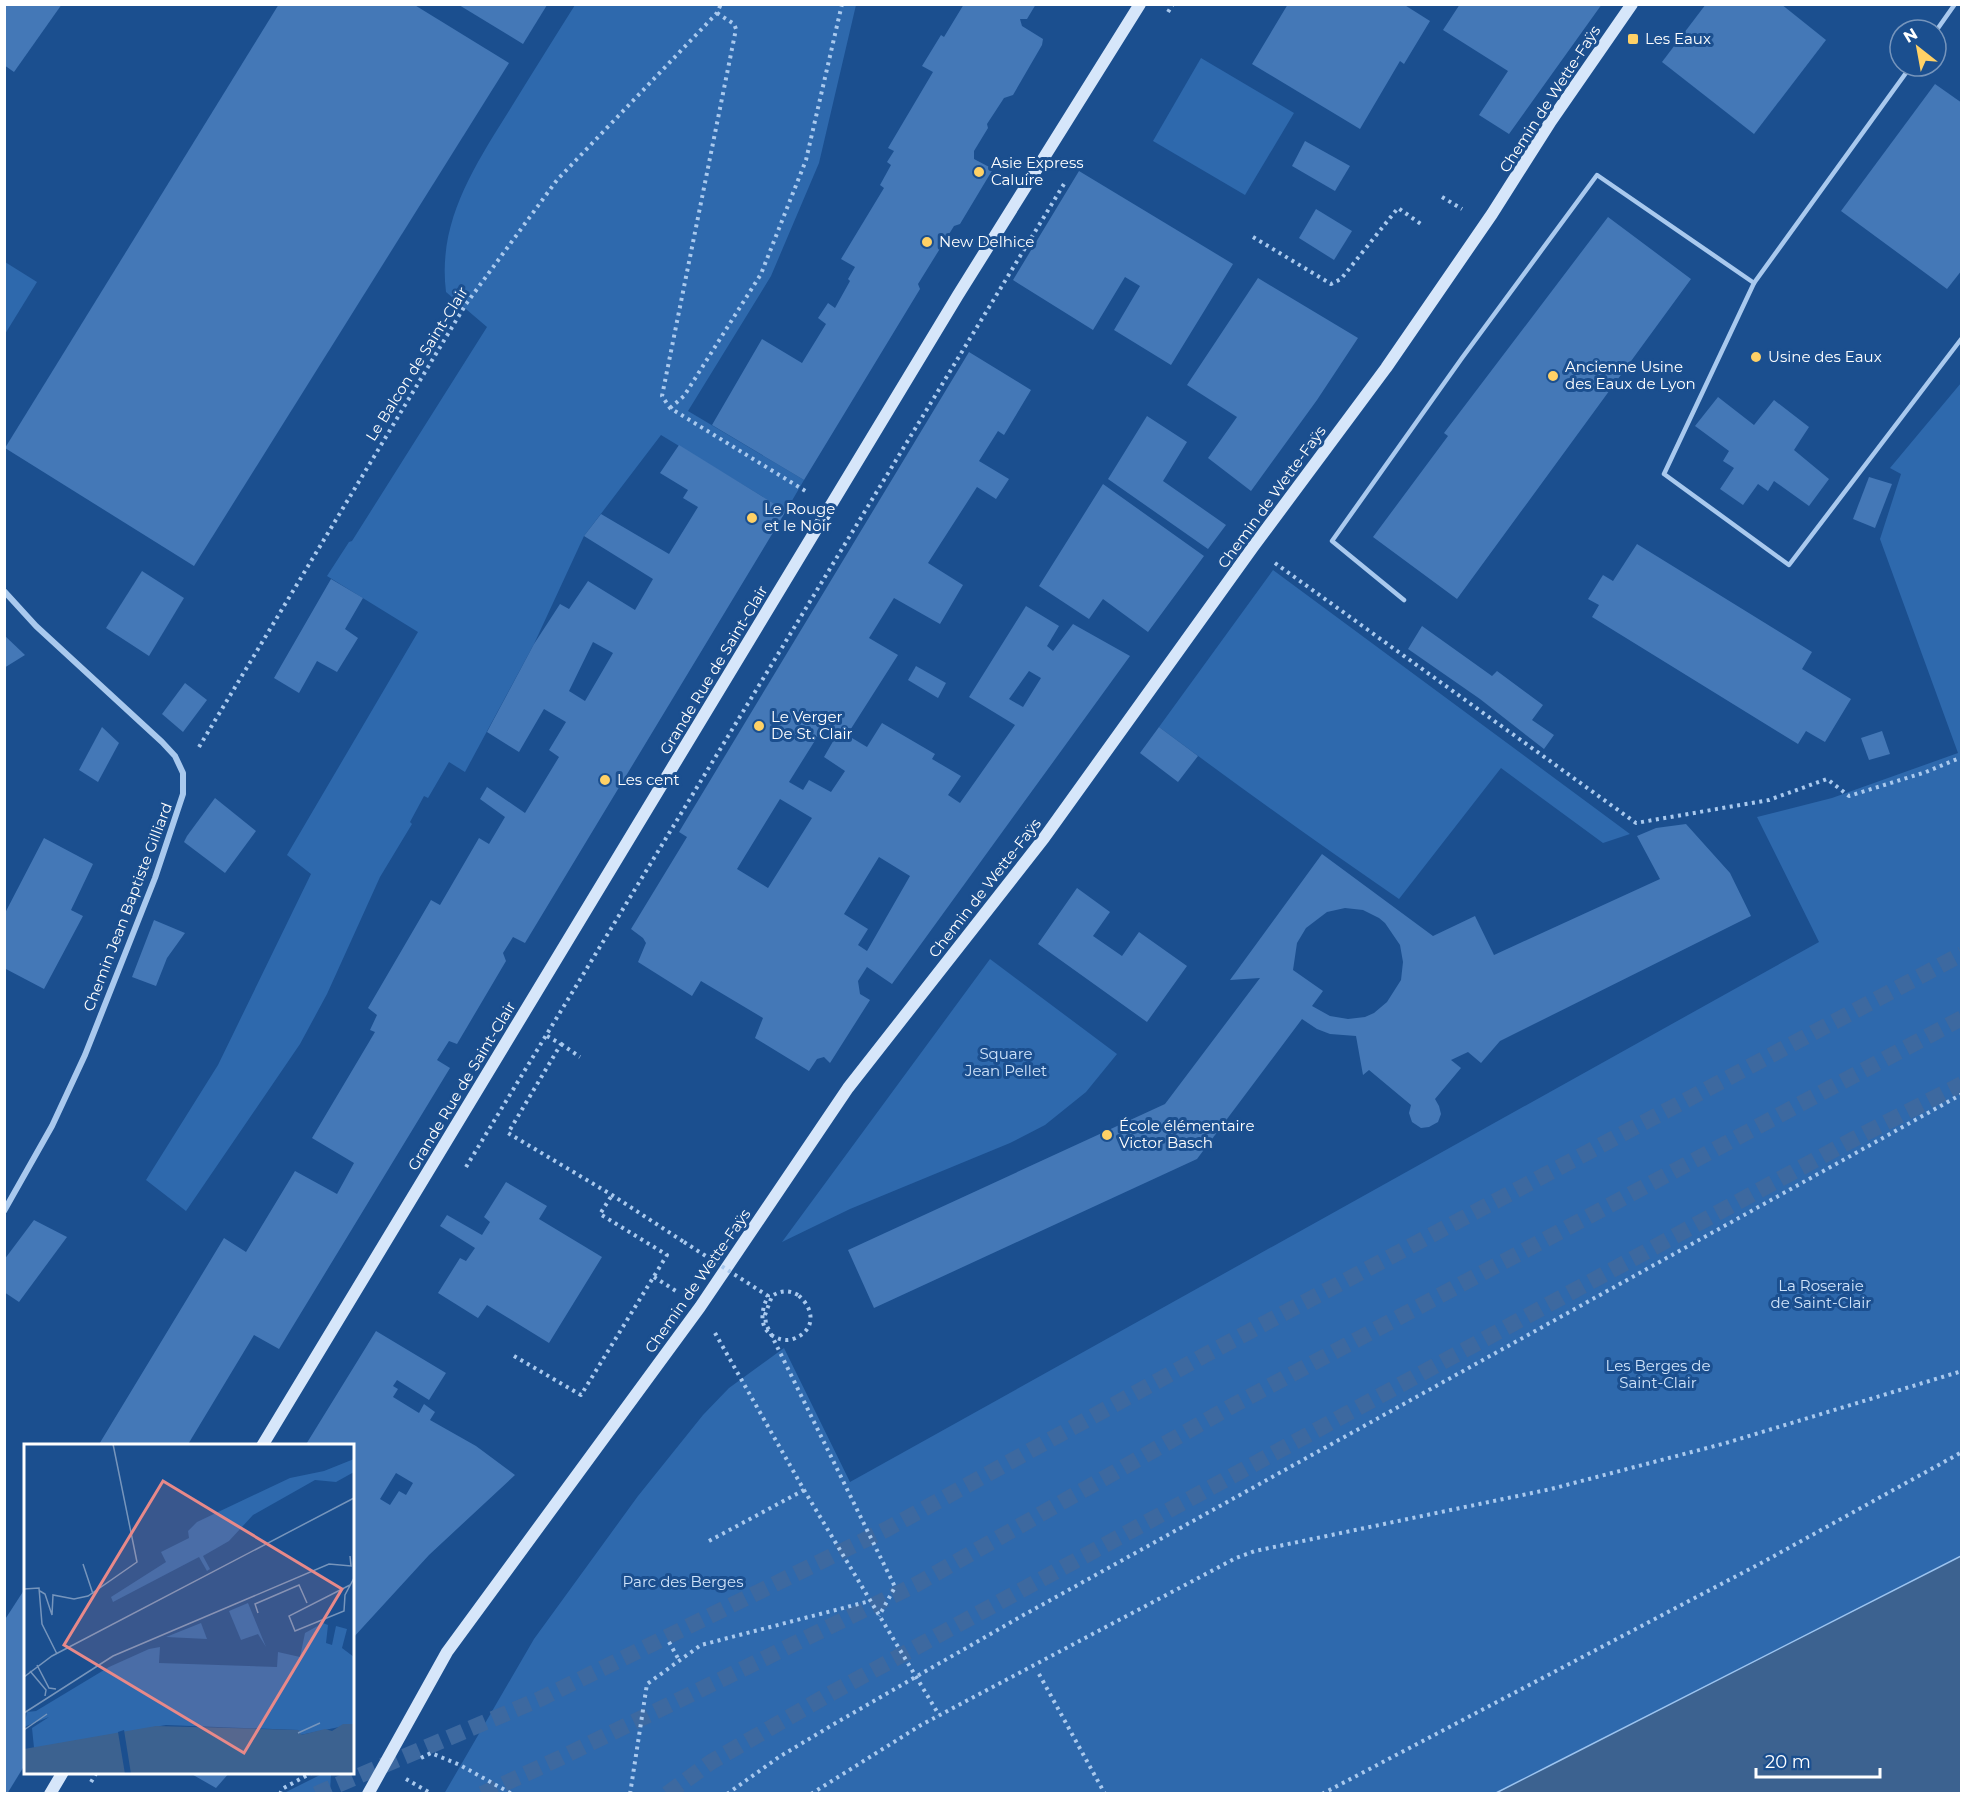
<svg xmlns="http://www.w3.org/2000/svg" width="1966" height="1798" font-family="Montserrat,sans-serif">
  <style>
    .green { fill: #2e69ad }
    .water { fill: #3c6290; stroke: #9cc4f0; stroke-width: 1.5 }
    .building { fill: #4478b7; fill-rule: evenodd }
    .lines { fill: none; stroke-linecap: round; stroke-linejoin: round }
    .trunk-tunnel { stroke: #3d69a0; stroke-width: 16; stroke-dasharray: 16 8; stroke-linecap: butt }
    .path { stroke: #a9c9ee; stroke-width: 4; stroke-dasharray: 3 4.5; stroke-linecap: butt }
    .service { stroke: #a9c9ee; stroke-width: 4.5 }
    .minor { stroke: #a9c9ee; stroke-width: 6 }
    .secondary { stroke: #d6e6fa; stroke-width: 12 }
    .path-bridge { stroke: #a9c9ee; stroke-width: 4; stroke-dasharray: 3 4.5; stroke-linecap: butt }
    .poi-dot { fill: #ffd166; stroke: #1b4f8f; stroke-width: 2 }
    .labels { text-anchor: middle; stroke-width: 6; stroke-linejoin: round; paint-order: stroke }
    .poi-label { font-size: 15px; fill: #fff; stroke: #1b4f8f; text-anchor: start }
    .street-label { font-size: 15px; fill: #fff; stroke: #1b4f8f }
    .park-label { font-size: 15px; fill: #cfe3fa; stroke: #1b4f8f }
    .inset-road { fill: none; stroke: #7695bc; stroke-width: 1.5 }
    .view { fill: #e88989; fill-opacity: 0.15; stroke: #e88989; stroke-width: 3 }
    .inset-edge { fill: none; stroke: #fff; stroke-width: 3 }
  </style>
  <rect width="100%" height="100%" fill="#1b4f8f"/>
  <g class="green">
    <path d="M 575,5 L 856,5 L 819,163 L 771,276 L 688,411 L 804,480 L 786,511 L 661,435 L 584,536 L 534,644 L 465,772 L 449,762 L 428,798 L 424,796 L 410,822 L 412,824 L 380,877 L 327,994 L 300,1044 L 186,1211 L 146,1180 L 218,1065 L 311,874 L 287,855 L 418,632 L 327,576 L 349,542 L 352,541 L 487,327 L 446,292 C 437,220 476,164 512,106 C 533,72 554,38 575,5 Z"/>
    <polygon points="1201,58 1294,113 1245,195 1153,141"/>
    <polygon points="5,262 37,282 5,334"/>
    <polygon points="1961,383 1961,1556 1496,1793 444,1794 534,1639 638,1496 703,1415 729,1388 784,1348 850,1482 1819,942 1757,817 1832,798 1958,753 1880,539 1901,474 1890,468"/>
    <path d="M 1273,570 L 1630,834 L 1603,843 L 1501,768 L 1399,899 C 1318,843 1238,786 1159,727 Z"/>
    <polygon points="990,959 1117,1054 1086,1092 1045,1125 1010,1143 850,1209 782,1242"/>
    <polygon points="324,1773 331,1773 330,1793 284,1793"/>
  </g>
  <polygon class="water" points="1961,1556 1961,1793 1496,1793 1549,1766"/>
  <g class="building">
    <polygon points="4,4 62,4 14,72 4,65"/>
    <polygon points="279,4 413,4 509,63 194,566 5,448"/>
    <polygon points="964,4 1036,4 1027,19 1020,19 1022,26 1043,39 1042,45 1013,95 1004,98 987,124 988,128 974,151 974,159 993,169 960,224 954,226 918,284 920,289 804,480 712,425 762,339 802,363 826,324 818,318 828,303 835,308 850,281 848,279 855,267 841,259 884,188 880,185 891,165 887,162 894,151 888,148 933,72 922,66 941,35 944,37"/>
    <polygon points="1288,4 1403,4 1430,21 1404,64 1400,61 1360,129 1252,64"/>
    <polygon points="1460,4 1602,4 1509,134 1479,115 1508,71 1443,30"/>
    <polygon points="1706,4 1781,4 1826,40 1754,134 1662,62"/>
    <polygon points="459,5 547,5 523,44"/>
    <polygon points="1935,84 1962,103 1962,270 1947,289 1841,211"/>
    <polygon points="1305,141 1350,166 1335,191 1292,166"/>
    <polygon points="1079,171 1233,264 1171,365 1114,330 1140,286 1125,277 1093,330 1013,280"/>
    <polygon points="1316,209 1352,231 1334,260 1299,238"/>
    <polygon points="1608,217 1691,279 1457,599 1373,537 1448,436 1444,433"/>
    <polygon points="1258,278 1358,338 1317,400 1251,491 1208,458 1237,417 1187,385"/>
    <path d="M 969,352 L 1031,390 L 1004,435 L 998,431 L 979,461 L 1009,479 L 996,499 L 977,487 L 928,563 L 963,585 L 940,624 L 894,598 L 869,638 L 898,655 L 847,735 L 867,747 L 882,723 L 935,754 L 932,759 L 961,776 L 948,795 L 960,803 L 1015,725 L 969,697 L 1026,606 L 1059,626 L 1047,646 L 1053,651 L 1073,624 L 1130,656 L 892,984 L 867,967 L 858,981 L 860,994 L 870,1000 L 830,1063 L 824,1057 L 817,1059 L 809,1071 L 755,1038 L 763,1018 L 701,981 L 692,996 L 638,962 L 646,943 L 643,938 L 631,929 L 687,837 L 679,832 ZM 1029,671 L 1041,678 L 1023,707 L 1009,699 ZM 826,723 L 839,731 L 824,757 L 845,771 L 831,792 L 809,780 L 803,790 L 789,782 ZM 780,799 L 812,818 L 768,888 L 737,869 ZM 879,857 L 910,876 L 867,951 L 858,945 L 868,929 L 844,914 Z"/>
    <polygon points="1718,397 1754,425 1774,400 1809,427 1794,450 1829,479 1809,506 1774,481 1768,491 1758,484 1743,505 1720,489 1734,468 1723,461 1729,451 1695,426"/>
    <polygon points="1147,416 1187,442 1163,481 1226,525 1208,549 1108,479"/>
    <path d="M 679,445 L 786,511 L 525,943 L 513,937 L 503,953 L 506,961 L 457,1044 L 449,1041 L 437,1060 L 450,1068 L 279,1349 L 254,1335 L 187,1446 L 98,1446 L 224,1238 L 246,1252 L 295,1171 L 337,1194 L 354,1163 L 312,1138 L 375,1032 L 370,1030 L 377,1015 L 368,1008 L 431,900 L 440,905 L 479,838 L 489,844 L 505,817 L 480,799 L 487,787 L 525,813 L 559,757 L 549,750 L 566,722 L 544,709 L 519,752 L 487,732 L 534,644 L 560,604 L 569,609 L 588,581 L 635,610 L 653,579 L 584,536 L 601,514 L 669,554 L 698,507 L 683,498 L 688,490 L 660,473 ZM 593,642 L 613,653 L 585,701 L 569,691 Z"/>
    <polygon points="1869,477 1892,484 1875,528 1853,519"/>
    <polygon points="1103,484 1204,556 1148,632 1103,599 1089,619 1039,586"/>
    <polygon points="1637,544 1812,652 1802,669 1851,699 1825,742 1806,731 1798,744 1592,617 1599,605 1588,599 1603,575 1613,581"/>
    <polygon points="142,571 184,598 149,656 106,628"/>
    <polygon points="331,579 363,598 345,629 358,638 337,672 317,661 299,693 274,678"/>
    <polygon points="1422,626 1492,676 1497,671 1543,705 1532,720 1554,735 1544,749 1480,699 1408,649"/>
    <polygon points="4,635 25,655 4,668"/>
    <polygon points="916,666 946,683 938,698 908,680"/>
    <polygon points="185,683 207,700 183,732 162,714"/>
    <polygon points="102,727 119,743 98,782 79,770"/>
    <polygon points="1159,727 1198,756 1178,782 1140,753"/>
    <polygon points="1882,731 1890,754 1869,760 1861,738"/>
    <polygon points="215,798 256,831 225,873 184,842 187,836"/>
    <path d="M 1686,824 L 1730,873 L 1751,916 L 1500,1041 L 1481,1063 L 1468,1052 L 1451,1060 L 1461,1068 L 1435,1099 L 1439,1106 L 1441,1114 L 1438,1122 L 1429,1127 L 1421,1128 L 1412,1122 L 1409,1113 L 1411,1105 L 1369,1070 L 1363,1075 L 1356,1036 L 1330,1034 L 1317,1029 L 1302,1019 L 1197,1159 L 874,1308 L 848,1250 L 1165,1104 L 1260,978 L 1230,980 L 1322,854 L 1433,936 L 1475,916 L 1494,955 L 1660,879 L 1637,836 L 1656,828 ZM 1345,908 L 1363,910 L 1379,918 L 1385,923 L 1400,945 L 1403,962 L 1401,980 L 1387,1002 L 1374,1013 L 1365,1017 L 1348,1019 L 1330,1016 L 1312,1006 L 1323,991 L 1293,970 L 1297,943 L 1306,928 L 1327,912 Z"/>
    <polygon points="44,838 93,864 71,910 83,916 44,989 4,968 4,915"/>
    <polygon points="1077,888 1110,912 1093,936 1122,956 1139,932 1187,966 1147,1022 1038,944"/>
    <polygon points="154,920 185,933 167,958 156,986 132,977"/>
    <polygon points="506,1182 547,1206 539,1219 602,1257 549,1343 487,1305 478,1318 438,1293 460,1258 466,1261 475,1248 440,1226 447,1215 482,1235 490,1222 484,1217"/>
    <polygon points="34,1220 67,1237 19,1302 4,1292 4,1260"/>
    <path d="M 376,1331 L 446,1373 L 429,1400 L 397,1380 L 393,1386 L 398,1389 L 393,1397 L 419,1413 L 424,1404 L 435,1412 L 430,1420 L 476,1446 L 515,1475 L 429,1555 L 352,1639 L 352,1446 L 305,1446 ZM 396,1473 L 413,1483 L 406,1495 L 399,1491 L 390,1505 L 380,1499 Z"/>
    <polygon points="26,1587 26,1763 7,1794 4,1794 4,1621"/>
    <polygon points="188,1772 230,1772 216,1788"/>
  </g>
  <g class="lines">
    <g class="trunk-tunnel">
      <polyline points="316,1794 540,1699 887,1529 1205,1355 1962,954"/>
      <polyline points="482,1794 560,1758 917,1584 1232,1406 1962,1018"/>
      <polyline points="667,1794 711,1762 826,1696 1852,1140 1962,1084"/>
    </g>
    <g class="path">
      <polyline points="1168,12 1173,4"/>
      <polyline points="717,13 734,24 736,29 662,396 670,408 807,492"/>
      <polyline points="1442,197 1462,209"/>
      <polyline points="1253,237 1331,284 1341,279 1398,208 1421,224"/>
      <polyline points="670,408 684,396 761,274 806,160 842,4"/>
      <polyline points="1275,563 1636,823 1769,800 1827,779 1849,796 1926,772 1962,757"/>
      <polyline points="199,747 466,304 557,180 717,13 721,4"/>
      <polyline points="547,1036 561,1044 508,1133 612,1195 684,1242"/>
      <polyline points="561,1044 580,1057"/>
      <polyline points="466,1167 1064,184"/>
      <polyline points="654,1277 676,1291"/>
      <path d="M 798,1295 C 789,1290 781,1290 772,1296 L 765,1315 L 766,1324 L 895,1587 L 879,1616"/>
      <polyline points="715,1333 804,1490 939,1715"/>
      <polyline points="514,1356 581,1395 667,1255 600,1214 612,1195"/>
      <polyline points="709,1541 804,1490"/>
      <polyline points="669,1642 679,1660"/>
      <polyline points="1039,1674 1105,1794"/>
      <polyline points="421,1758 431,1753 460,1765 512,1794"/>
      <polyline points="406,1779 432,1794"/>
      <polyline points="91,1782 97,1772"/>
      <polyline points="280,1794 282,1789 313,1772"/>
      <polyline points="630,1794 647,1684 701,1645 870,1601"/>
      <polyline points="727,1794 779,1757 839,1721 1020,1617 1962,1094"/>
      <polyline points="811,1794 921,1725 1236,1558 1255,1551 1551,1489 1726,1443 1962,1371"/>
      <polyline points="1322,1794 1765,1561 1962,1452"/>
    </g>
    <g class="service">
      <polyline points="1936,31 1955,4"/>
      <polyline points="1911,66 1754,283 1664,474 1789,565 1962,338"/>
      <polyline points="1404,600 1332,541 1462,358 1597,175 1754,283"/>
    </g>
    <polyline class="minor" points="4,591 36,626 162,742 175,756 183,773 183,794 155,878 85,1055 52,1126 4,1211"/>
    <g class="secondary">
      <polyline points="262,1446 958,295 1140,4"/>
      <polyline points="50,1794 63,1772"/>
      <polyline points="368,1794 447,1652 700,1307 848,1088 1044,838 1253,547 1386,368 1492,214 1551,121 1632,4"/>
    </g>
    <path class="path-bridge" d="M 684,1242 L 768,1296 C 761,1310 758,1329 775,1337 C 781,1340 787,1341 793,1339 C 816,1331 815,1309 798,1295"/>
  </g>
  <g class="poi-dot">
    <rect x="1627" y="33" width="12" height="12" rx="3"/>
    <circle cx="979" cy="172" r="6"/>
    <circle cx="927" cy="242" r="6"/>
    <circle cx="1756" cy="357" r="6"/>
    <circle cx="1553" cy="376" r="6"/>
    <circle cx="752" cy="518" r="6"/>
    <circle cx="759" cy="726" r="6"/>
    <circle cx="605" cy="780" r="6"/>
    <circle cx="1107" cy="1135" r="6"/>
  </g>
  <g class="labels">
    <g class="poi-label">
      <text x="1645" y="44">Les Eaux</text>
      <text x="991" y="168">Asie Express<tspan x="991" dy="17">Caluire</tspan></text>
      <text x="939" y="247">New Delhice</text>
      <text x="1768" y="362">Usine des Eaux</text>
      <text x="1565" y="372">Ancienne Usine<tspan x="1565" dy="17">des Eaux de Lyon</tspan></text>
      <text x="764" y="514">Le Rouge<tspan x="764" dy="17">et le Noir</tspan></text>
      <text x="771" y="722">Le Verger<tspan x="771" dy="17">De St. Clair</tspan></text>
      <text x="617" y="785">Les cent</text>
      <text x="1119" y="1131">École élémentaire<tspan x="1119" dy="17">Victor Basch</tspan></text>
    </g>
    <g class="street-label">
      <text transform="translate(1550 99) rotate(-57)" y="5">Chemin de Wette-Faÿs</text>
      <text transform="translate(417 364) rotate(-58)" y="5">Le Balcon de Saint-Clair</text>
      <text transform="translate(1272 497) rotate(-54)" y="5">Chemin de Wette-Faÿs</text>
      <text transform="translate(714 670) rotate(-59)" y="5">Grande Rue de Saint-Clair</text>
      <text transform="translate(985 888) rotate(-52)" y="5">Chemin de Wette-Faÿs</text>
      <text transform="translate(128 907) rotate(-69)" y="5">Chemin Jean Baptiste Gilliard</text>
      <text transform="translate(462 1086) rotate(-59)" y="5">Grande Rue de Saint-Clair</text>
      <text transform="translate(698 1281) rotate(-55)" y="5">Chemin de Wette-Faÿs</text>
    </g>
    <g class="park-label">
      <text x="1006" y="1059">Square<tspan x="1006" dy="17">Jean Pellet</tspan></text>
      <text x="1821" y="1291">La Roseraie<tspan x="1821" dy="17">de Saint-Clair</tspan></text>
      <text x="1658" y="1371">Les Berges de<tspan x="1658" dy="17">Saint-Clair</tspan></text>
      <text x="683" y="1587">Parc des Berges</text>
    </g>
  </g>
  <g transform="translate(24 1444)">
    <rect width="330" height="330" fill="#1b4f8f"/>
    <path d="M 330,15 L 330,28 L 312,38 L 291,36 L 229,71 L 205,97 L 179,112 L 186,125 L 183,127 L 175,113 L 89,158 L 87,153 L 142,118 L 137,108 L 165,94 L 164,87 L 173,78 L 266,34 L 300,27 ZM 224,159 L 242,203 L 234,190 L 217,196 L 207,172 L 205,167 ZM 177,179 L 183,195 L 142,193 ZM 299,179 L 304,181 L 302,199 L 308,201 L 312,182 L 323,185 L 318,204 L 330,213 L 330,280 L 276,291 L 274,286 L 142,281 L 10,304 L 8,284 L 25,273 L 0,283 L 3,268 L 12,267 L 85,223 L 125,205 L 136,203 L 135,219 L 253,223 L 254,208 L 276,213 L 281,189 Z" fill="#2e69ad"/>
    <path d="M 319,280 L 330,280 L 330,330 L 0,330 L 0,305 L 132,282 L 275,286 L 277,291 L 301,285 L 308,287 Z" fill="#3c6290"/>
    <path d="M 100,286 L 107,330 L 101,330 L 94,288 Z" fill="#1b4f8f"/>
    <path class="inset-road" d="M 59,120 L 69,150M 326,141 L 265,172 L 271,187 L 320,167 L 321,151 L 330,134M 0,145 L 15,144 L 18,180 L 33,210M 16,147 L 21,150 L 28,171 L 29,151 L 50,155 L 64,152 L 113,118 L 89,0M 234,169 L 231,160 L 275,141 L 283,159M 13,221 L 25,244 L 32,245M 6,227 L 22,246 L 21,252M 0,233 L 28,212 L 330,54M 0,269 L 89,212 L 305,120 L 327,122 L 326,112M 0,286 L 23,270M 274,289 L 296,279"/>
    <path class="view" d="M 139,37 L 318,145 L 220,309 L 40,201 Z"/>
    <rect width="330" height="330" class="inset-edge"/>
  </g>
  <rect width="1966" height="1798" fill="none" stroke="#ffffff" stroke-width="12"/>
  <g transform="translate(1918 48) rotate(329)"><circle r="28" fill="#1b4f8f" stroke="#7695bc" stroke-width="1.5"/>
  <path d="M0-4.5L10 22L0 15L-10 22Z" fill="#ffd166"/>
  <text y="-9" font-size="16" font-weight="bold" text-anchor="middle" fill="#ffffff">N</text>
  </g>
  <path d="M1756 1768v9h124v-9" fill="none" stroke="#ffffff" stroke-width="3"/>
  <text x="1765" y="1768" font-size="18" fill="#ffffff" stroke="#1b4f8f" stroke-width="4.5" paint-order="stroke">20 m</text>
</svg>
